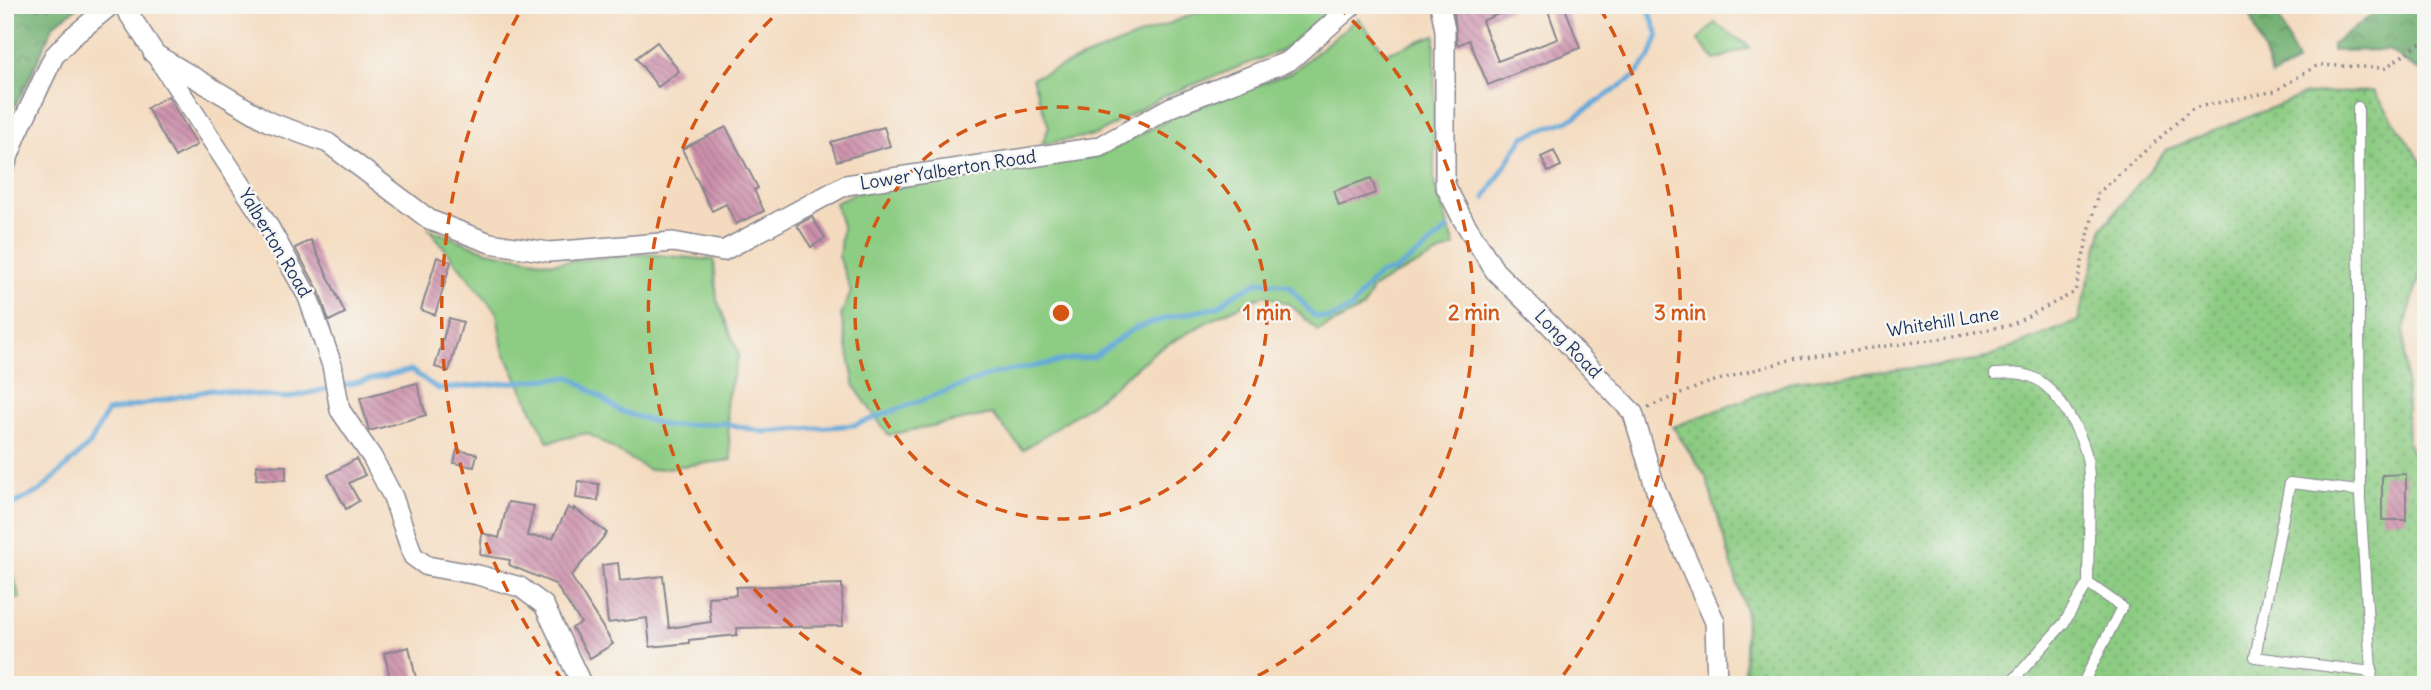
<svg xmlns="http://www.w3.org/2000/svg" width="2431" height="690" font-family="Delius,sans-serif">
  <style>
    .grass { fill: #8dcc83; stroke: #547e70; stroke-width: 2 }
    .forest { fill: url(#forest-crowns); stroke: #467068; stroke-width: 2 }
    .park { fill: url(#park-dots); stroke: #547e70; stroke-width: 2 }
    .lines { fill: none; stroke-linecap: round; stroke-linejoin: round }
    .stream { stroke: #63a9d9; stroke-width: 5 }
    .building { fill: url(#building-back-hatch) }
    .service-casing { stroke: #88858e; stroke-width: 12 }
    .minor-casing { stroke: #88858e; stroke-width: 22 }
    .path { stroke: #88858e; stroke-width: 3.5; stroke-dasharray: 2 5; stroke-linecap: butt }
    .service { stroke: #fff; stroke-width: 10 }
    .minor { stroke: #fff; stroke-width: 19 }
    .ring { fill: none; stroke: #d45514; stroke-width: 3.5; stroke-dasharray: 12 9 }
    .labels { text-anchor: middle; stroke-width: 5; stroke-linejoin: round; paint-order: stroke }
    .street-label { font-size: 18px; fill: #1b2f5e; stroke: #f6f6f2 }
    .centre { fill: #d45514; stroke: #f6f6f2; stroke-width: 3.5 }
    .ring-label { font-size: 21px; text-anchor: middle; font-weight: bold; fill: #d45514; stroke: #f6f6f2; stroke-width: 5; stroke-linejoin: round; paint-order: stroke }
  </style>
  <defs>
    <pattern id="forest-crowns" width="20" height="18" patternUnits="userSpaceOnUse" patternTransform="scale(1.75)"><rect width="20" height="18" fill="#72b071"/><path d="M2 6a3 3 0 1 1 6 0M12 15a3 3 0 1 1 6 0" fill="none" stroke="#5d9060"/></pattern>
    <pattern id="park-dots" width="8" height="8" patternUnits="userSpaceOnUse" patternTransform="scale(1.75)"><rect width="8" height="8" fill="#8dcc83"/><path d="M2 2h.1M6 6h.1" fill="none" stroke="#72a66e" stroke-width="1.8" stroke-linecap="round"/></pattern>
    <pattern id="building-back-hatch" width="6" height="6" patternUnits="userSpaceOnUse" patternTransform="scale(1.75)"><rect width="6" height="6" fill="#cd90aa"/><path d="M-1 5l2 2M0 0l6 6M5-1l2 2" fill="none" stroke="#a6768e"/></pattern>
  </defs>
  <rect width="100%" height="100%" fill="#f6f6f2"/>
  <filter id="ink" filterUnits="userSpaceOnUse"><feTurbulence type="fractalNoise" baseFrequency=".0143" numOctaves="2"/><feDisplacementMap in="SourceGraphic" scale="14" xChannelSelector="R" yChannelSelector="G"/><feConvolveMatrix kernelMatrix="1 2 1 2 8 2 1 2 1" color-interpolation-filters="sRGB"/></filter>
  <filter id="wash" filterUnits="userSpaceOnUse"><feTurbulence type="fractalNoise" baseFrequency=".00686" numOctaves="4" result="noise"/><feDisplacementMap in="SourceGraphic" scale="28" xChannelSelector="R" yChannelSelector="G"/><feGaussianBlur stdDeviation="1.57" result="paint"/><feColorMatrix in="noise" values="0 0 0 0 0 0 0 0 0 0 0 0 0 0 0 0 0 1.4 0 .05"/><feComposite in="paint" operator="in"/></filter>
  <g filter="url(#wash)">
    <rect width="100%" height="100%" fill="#f4dbbf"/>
    <g class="grass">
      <polygon points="1216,5 1336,5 1283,50 1164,96 1095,135 1042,144 1049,127 1032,78"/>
      <polygon points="1358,18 1386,53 1435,35 1434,182 1455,246 1393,276 1372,289 1363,308 1318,331 1291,305 1265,295 1220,315 1156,351 1094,402 1023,450 992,414 888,435 855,387 841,315 851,292 839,257 842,226 835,203 855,193 1099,156 1179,114 1292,72"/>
      <polygon points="1715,23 1750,47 1715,60 1698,40"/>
      <polygon points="429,229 487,251 552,263 644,254 714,260 717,300 739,354 726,402 731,460 649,470 587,433 548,442 503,350 497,313"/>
      <polygon points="5,550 20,598 5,602"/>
    </g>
    <g class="forest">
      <polygon points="5,5 81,5 54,24 28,82 5,124"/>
      <polygon points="2247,5 2274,5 2297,62 2272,76"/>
      <polygon points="2386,5 2426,5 2426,75 2388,50 2332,51 2332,44"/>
    </g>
    <polygon class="park" points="2374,91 2425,167 2426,255 2404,329 2408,444 2426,481 2426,685 1744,685 1746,613 1706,477 1673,427 1794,381 1977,361 2078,321 2103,227 2166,150 2306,94"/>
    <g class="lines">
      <g class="stream">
        <polyline points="1485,198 1523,137 1572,119 1634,77 1650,57 1658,35 1647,5"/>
        <polyline points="341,386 411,370 438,389 571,377 620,411 666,426 723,423 764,432 855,425 993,374 1072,359 1094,357 1133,329 1167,318 1218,307 1230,297 1260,281 1289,286 1314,316 1329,319 1352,308 1365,289 1379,274 1394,271 1421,252 1448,229"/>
        <polyline points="5,508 40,491 90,444 107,412 211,390 287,398 331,388"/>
      </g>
    </g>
    <g id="blocks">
      <g class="building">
        <polygon points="1468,5 1519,5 1482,21 1498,61 1558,39 1546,5 1564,5 1580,48 1488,85 1469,40 1458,45 1457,43 1454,11"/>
        <polygon points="657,42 679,71 658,87 636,58"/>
        <polygon points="168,96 197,145 175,157 147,108"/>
        <polygon points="726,127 758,188 754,190 764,211 736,224 726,204 712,211 682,149"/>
        <polygon points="884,127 890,146 837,161 831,142"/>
        <polygon points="1554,151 1561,166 1548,172 1541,157"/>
        <polygon points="1371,178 1376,193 1339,206 1334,191"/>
        <polygon points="812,217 825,238 811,247 797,225"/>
        <polygon points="311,240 345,313 329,321 319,291 295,248"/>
        <polygon points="437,257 451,262 435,315 421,310"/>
        <polygon points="449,318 463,322 449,371 435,367"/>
        <polygon points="417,383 426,415 369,431 360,398"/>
        <polygon points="457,450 477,454 474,467 454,463"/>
        <polygon points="356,459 365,475 349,483 359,501 346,509 328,475"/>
        <polygon points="257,465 286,466 286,480 256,479"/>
        <polygon points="2406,474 2406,520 2382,520 2382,475"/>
        <polygon points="578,481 599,484 598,501 576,498"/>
        <polygon points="508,502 534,506 527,536 553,538 568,507 574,511 574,508 607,533 571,576 613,644 590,658 572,628 581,623 555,584 509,565 510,560 480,555 482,533 499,538"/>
        <polygon points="618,563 620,581 663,576 669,628 711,622 708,597 736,595 736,587 842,584 843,626 737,628 737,635 689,640 689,643 650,647 647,618 608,623 602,565"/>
        <polygon points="409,647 417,683 392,685 384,653"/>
      </g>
    </g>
  </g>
  <g filter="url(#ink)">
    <use href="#blocks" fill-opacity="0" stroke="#88858e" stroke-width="2"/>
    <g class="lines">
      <defs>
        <g id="service">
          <polyline points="2358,107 2360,498 2372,685"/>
          <path d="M 1995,374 C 2009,373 2019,372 2032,377 C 2057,387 2086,439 2088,465 C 2092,503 2088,545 2088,583 L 2122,607 L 2082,685"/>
          <polyline points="2360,491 2290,483 2255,657 2372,672"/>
          <polyline points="2009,685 2064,623 2088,583"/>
        </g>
        <g id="minor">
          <polyline points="123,5 269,227 308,297 332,365 340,410 372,457 393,497 413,556 427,566 478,575 520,587 544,605 582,685"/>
          <polyline points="1440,5 1445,30 1445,185 1463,220 1495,271 1549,324 1633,413 1656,490 1715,622 1717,685"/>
          <polyline points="153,53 269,122 328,143 430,220 490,243 549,252 673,242 723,251 846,185 1099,147 1171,107 1289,61 1353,5"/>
          <polyline points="5,166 17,134 54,56 71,38 111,5"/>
        </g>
      </defs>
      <use href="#service" class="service-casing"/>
      <use href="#minor" class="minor-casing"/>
      <g class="path">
        <polyline points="1648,407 1708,383 1797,358 1938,339 2011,325 2075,292 2098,193 2193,108 2275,91 2318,65 2385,68 2426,39"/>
        <polyline points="2422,463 2426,459"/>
      </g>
      <use href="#service" class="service"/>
      <use href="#minor" class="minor"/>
    </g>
  </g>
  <g class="ring">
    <circle cx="1061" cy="313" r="206"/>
    <path d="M880 684A413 413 0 0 1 785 6M1337 6A413 413 0 0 1 1242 684"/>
    <path d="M563 681A619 619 0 0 1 522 8M1600 8A619 619 0 0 1 1559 681"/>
  </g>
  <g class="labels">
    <g class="street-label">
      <text transform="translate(948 170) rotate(-9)" y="6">Lower Yalberton Road</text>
      <text transform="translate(275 243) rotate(59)" y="6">Yalberton Road</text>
      <text transform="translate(1943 322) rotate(-9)" y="6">Whitehill Lane</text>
      <text transform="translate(1568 344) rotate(46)" y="6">Long Road</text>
    </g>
  </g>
  <circle cx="1061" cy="313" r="10" class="centre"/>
  <g class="ring-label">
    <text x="1267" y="320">1 min</text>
    <text x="1474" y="320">2 min</text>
    <text x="1680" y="320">3 min</text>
  </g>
  <rect width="2431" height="690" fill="none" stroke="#f6f6f2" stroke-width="28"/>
</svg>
